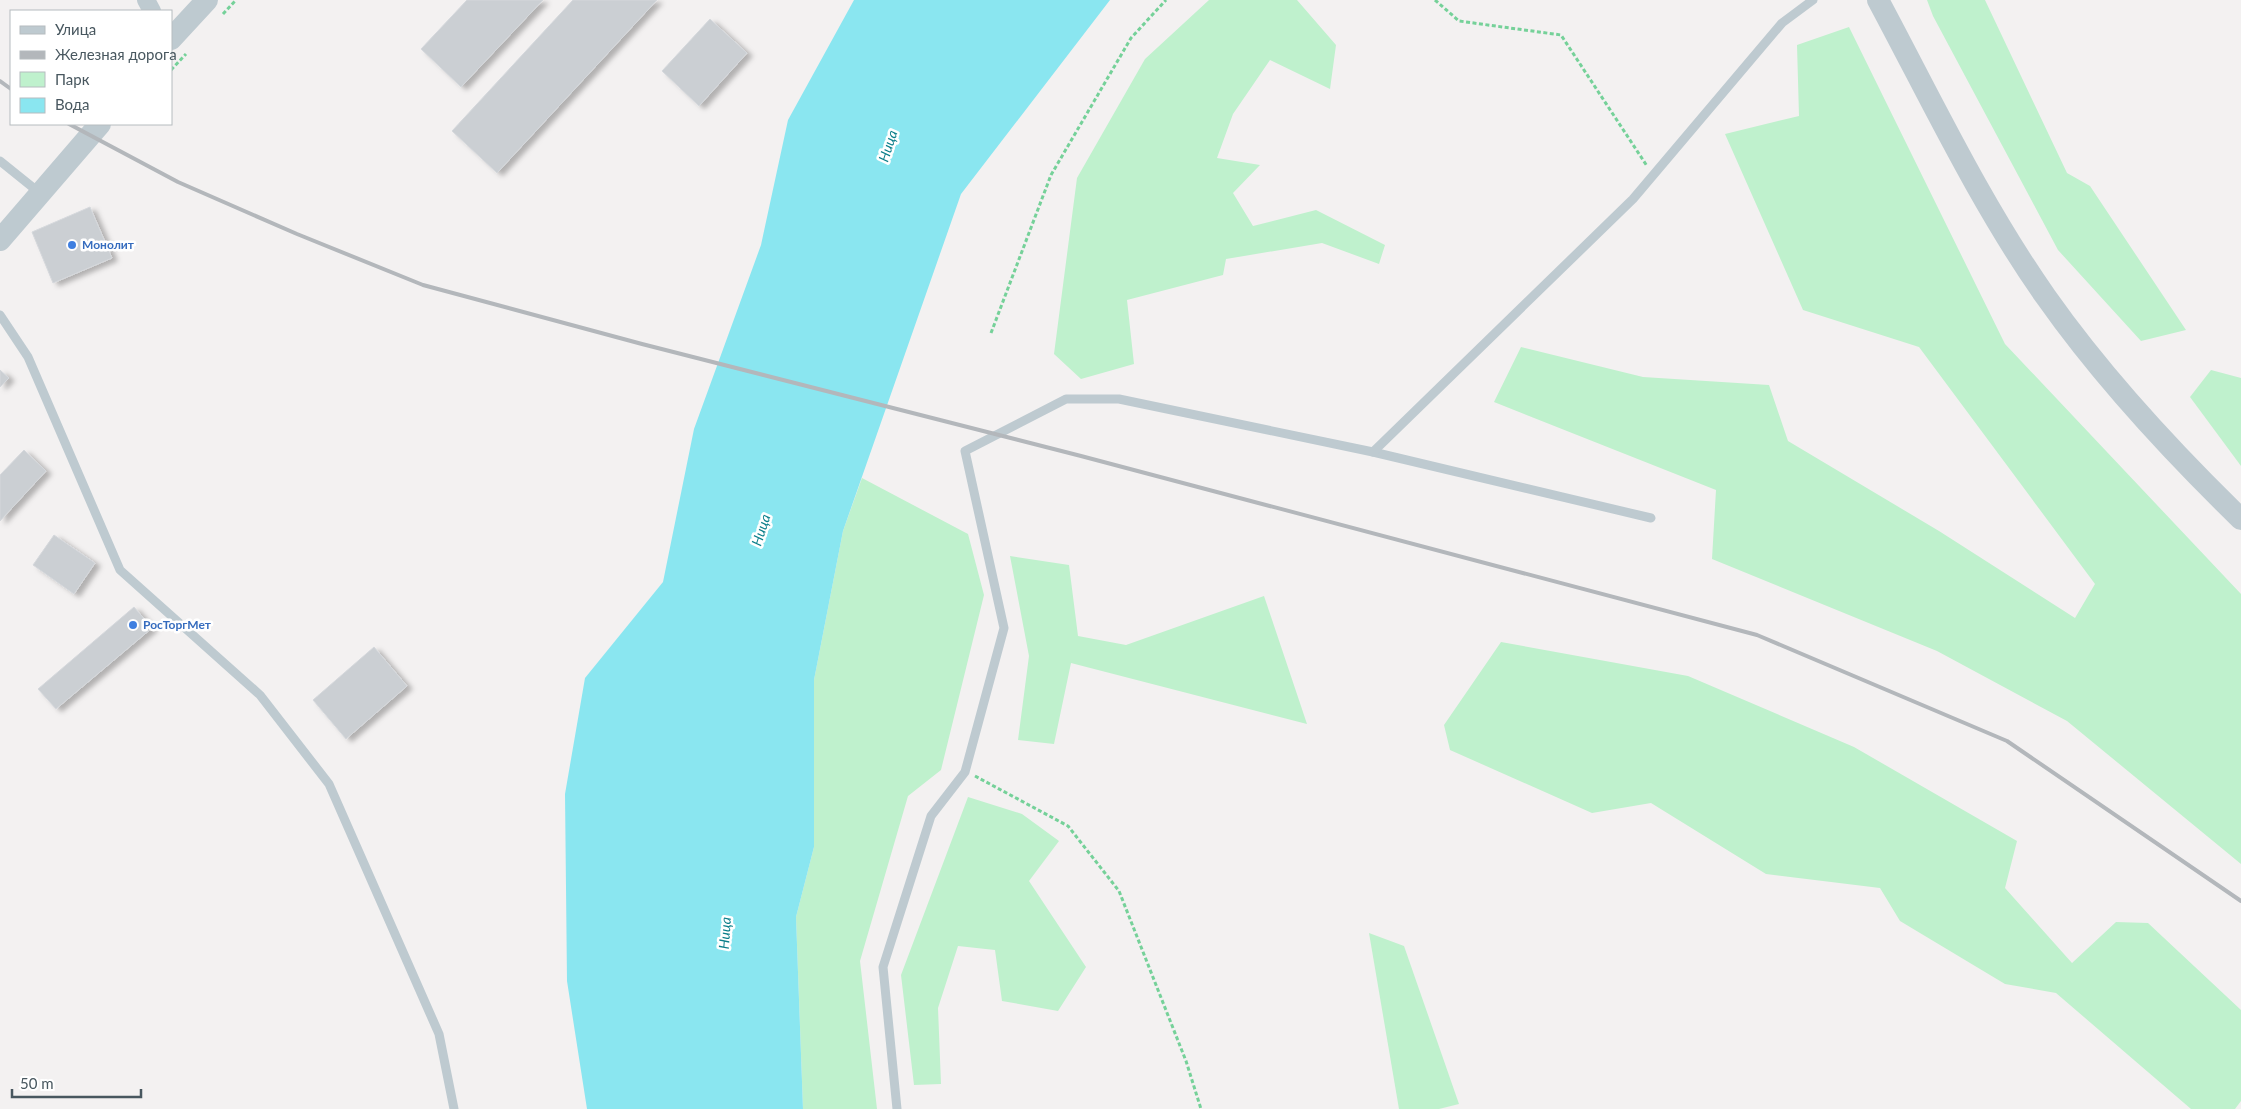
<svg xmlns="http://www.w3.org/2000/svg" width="2241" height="1109" font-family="Lato,sans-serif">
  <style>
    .green { fill: #bff1cd }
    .water { fill: #8ae6f0 }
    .building { fill: #cbcfd3; stroke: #d5d8dc; filter: url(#shadow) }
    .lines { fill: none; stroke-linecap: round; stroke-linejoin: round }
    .path { stroke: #75d199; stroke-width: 3; stroke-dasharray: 4 2.5; stroke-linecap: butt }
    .service { stroke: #becad0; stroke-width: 9 }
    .minor { stroke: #becad0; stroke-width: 18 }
    .tertiary { stroke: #becad0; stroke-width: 22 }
    .rail { stroke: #b3b7bb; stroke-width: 4 }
    .shop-dot { fill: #3f7fe0; stroke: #fff; stroke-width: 2 }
    .labels { text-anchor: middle; stroke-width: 5; stroke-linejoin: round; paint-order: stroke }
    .shop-label { font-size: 12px; font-weight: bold; fill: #366cbe; stroke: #fff; text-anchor: start }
    .water-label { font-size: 14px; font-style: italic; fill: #0a7e8a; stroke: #fff }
  </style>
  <defs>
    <filter id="shadow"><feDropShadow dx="5.5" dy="3" stdDeviation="2.5" flood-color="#0004"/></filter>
  </defs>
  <rect width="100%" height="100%" fill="#f3f1f1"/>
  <g class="green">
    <polygon points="1209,0 1297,0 1336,45 1330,89 1270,60 1233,114 1217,158 1260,165 1233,193 1253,226 1316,210 1385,245 1379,264 1322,243 1226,259 1223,275 1127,300 1134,364 1081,379 1054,354 1077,178 1145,59"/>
    <polygon points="1927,0 1985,0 2067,173 2090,186 2186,330 2141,341 2058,250 1933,16"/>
    <polygon points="1849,27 2005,344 2241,594 2241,864 2067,721 1937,651 1712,559 1716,490 1494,402 1521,347 1643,377 1769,385 1788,441 1939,531 2075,618 2095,584 1919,347 1803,310 1725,134 1799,116 1797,45"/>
    <polygon points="2211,370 2241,378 2241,466 2190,397"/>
    <polygon points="862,478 968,534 984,595 941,770 908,796 860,961 877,1109 803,1109 796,917 814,847 814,680 843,531"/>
    <polygon points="1010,556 1069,565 1078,636 1126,645 1264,596 1307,724 1071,663 1054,744 1018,740 1029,656"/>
    <polygon points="1501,642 1688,676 1854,747 2017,841 2005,888 2072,963 2116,922 2148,923 2241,1010 2241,1101 2235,1109 2191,1109 2056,993 2005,984 1900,921 1880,888 1766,874 1651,803 1592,813 1450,750 1444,725"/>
    <polygon points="968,797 1022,814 1059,841 1029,881 1086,967 1058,1011 1002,1001 995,950 958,946 938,1008 941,1084 914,1085 901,975"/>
    <polygon points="1369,933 1404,946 1459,1104 1439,1109 1399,1109"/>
  </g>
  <polygon class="water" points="854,0 1110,0 961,194 843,531 814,680 814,847 796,917 803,1109 587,1109 567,981 565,794 585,678 663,582 694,429 761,245 788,120"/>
  <g class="building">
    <polygon points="467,0 543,0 461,87 421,49"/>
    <polygon points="573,0 657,0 497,173 452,131"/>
    <polygon points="710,19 747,53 699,106 662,71"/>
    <polygon points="90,207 112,258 53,283 32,232"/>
    <polygon points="0,370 9,378 0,387"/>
    <polygon points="24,450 46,471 0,521 0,475"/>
    <polygon points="54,535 95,563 74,594 33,565"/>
    <polygon points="134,607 152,628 56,709 38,689"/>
    <polygon points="374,647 407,686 346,739 313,700"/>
  </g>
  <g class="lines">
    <g class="path">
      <polyline points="1435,0 1459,21 1561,35 1647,166"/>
      <polyline points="223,14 236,0"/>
      <polyline points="171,70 186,54"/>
      <polyline points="991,333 1051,175 1131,38 1166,0"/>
      <polyline points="975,776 1068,826 1119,891 1186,1061 1201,1109"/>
    </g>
    <g class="service">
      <polyline points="0,161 41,194"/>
      <polyline points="0,315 28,357 120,570 260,695 329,784 439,1034 454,1109"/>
      <polyline points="1373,452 1651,518"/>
      <polyline points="897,1109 883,967 931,816 965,772 1004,628 965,451 1066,399 1119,399 1373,452 1633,199 1782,23 1813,0"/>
    </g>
    <polyline class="minor" points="146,0 152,11"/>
    <g class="tertiary">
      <path d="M 1878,0 C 1931,99 1981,205 2046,297 C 2103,378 2170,450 2241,519"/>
      <polyline points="171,39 207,0"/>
      <polyline points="0,240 100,124"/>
    </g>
    <g class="rail">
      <polyline points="0,81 11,89"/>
      <polyline points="69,124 178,182 297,234 423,285 642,344 1081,456 1757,635 2007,741 2241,901"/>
    </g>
  </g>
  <g class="shop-dot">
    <circle cx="72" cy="245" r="5"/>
    <circle cx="133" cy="625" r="5"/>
  </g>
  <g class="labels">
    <g class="shop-label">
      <text x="82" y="249">Монолит</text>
      <text x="143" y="629">РосТоргМет</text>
    </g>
    <g class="water-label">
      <text transform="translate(888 146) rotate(-72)" y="5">Ница</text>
      <text transform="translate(761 530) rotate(-72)" y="5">Ница</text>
      <text transform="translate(725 933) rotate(-86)" y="5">Ница</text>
    </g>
  </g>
  <rect x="10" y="10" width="162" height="115" fill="#ffffff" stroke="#b6bcbf"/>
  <rect x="20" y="26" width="25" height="8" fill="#becad0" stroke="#b6bcbf"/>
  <text x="55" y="35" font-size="15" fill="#48575f">Улица</text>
  <rect x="20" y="51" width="25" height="8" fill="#b3b7bb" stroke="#b6bcbf"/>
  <text x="55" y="60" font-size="15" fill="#48575f">Железная дорога</text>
  <rect x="20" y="72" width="25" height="15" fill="#bff1cd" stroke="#b6bcbf"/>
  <text x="55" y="85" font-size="15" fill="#48575f">Парк</text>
  <rect x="20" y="98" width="25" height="15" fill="#8ae6f0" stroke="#b6bcbf"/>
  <text x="55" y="110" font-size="15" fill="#48575f">Вода</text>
  <path d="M12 1089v8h129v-8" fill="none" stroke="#48575f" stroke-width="2.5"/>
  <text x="20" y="1089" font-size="15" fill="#48575f" stroke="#ffffff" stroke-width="4" paint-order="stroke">50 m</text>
</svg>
